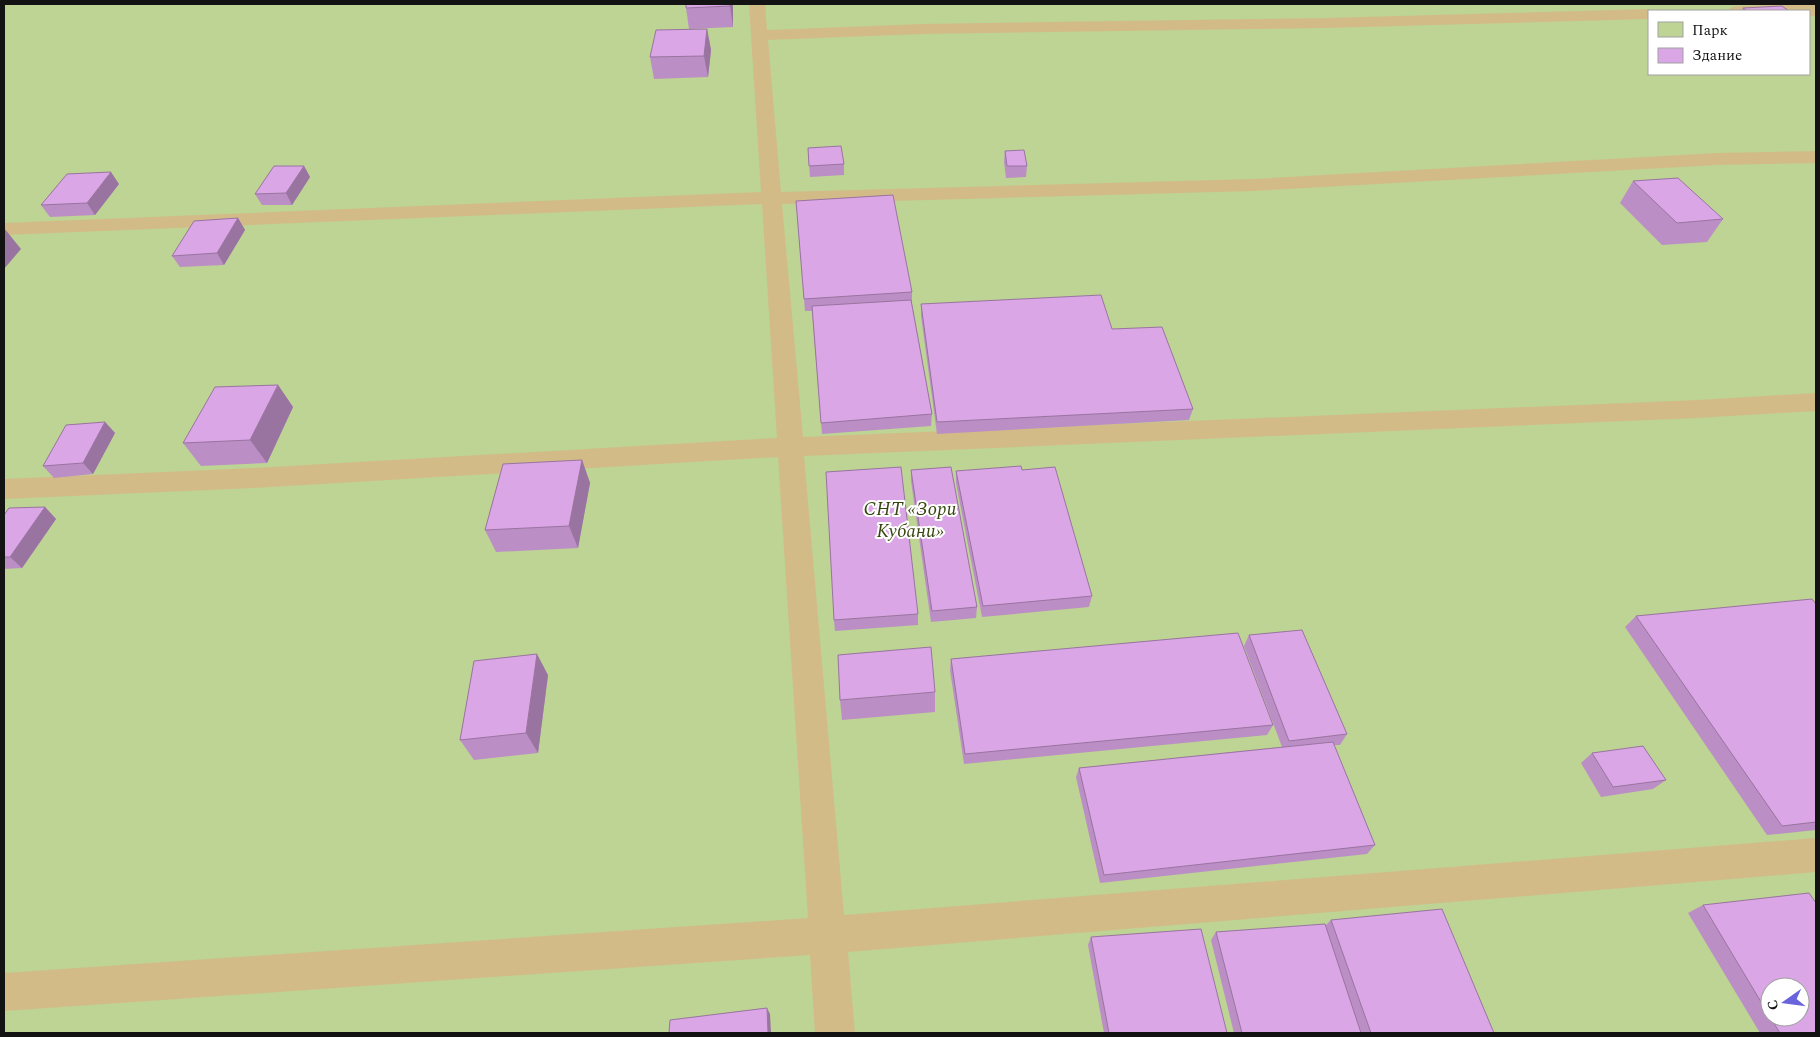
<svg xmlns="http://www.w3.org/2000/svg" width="1820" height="1037" font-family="Spectral,serif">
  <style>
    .green { fill: #bdd494; fill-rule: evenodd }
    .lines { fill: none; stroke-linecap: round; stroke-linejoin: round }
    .lane { fill: #d3bb87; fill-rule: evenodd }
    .wall { fill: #bb8fc5 }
    .shaded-wall { fill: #9974a0 }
    .building { fill: #daa6e5; stroke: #9974a0 }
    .labels { text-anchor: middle; stroke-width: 4; stroke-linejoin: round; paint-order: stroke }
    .park-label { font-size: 19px; font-style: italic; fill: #36450e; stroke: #fff }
  </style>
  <rect width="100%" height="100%" fill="#fcf9fd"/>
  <path class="green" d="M 4,4 L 1816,4 L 1816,1033 L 4,1033 ZM 1649,11 L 1809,11 L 1809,74 L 1649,74 ZM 1770,987 L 1800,987 L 1800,1017 L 1770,1017 Z"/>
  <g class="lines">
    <g class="lane">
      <polygon points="749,4 765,4 767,30 922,24 1326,18 1649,9 1655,11 1649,11 1649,19 1326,28 922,34 768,40 781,192 1253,179 1717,153 1816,151 1816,163 1717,165 1253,191 782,204 803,437 1697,400 1816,393 1816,411 1697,418 804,456 844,915 1816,838 1816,872 848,952 855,1033 815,1033 810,955 4,1011 4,973 808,918 778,457 254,488 4,499 4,479 254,468 777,438 762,204 4,235 4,223 761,192"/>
      <polygon points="1812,4 1816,5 1816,17 1810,15 1809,11 1728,11 1730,8 1736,6"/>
    </g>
  </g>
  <g class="wall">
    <polygon points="733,4 733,27 689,29 686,8"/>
    <polygon points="1743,8 1789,11 1741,11"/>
    <polygon points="707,29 711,50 708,77 654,79 650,57"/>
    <polygon points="808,148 844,164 844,175 810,177"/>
    <polygon points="1005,151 1027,166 1026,177 1006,178 1004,162"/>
    <polygon points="304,166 310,177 292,205 262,205 255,194"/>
    <polygon points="1633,181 1723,219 1707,242 1662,245 1620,203"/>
    <polygon points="119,184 95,215 50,217 41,205"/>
    <polygon points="796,201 912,292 912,304 932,414 931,426 822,434 812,311 805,311"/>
    <polygon points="238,218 245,230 224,265 180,267 172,256"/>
    <polygon points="921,304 1112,329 1193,409 1189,420 937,434 921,316"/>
    <polygon points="278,385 293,407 267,463 201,466 183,443"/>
    <polygon points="105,422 115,433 93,474 54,478 43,466"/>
    <polygon points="582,460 590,483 578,548 496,552 485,530"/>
    <polygon points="911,470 977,607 976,618 931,622 911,481"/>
    <polygon points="1022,470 1092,596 1089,607 982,617 956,483 956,471"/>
    <polygon points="45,507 56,519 22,568 4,569 4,515"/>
    <polygon points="1816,604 1816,830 1767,835 1625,627 1636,616"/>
    <polygon points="918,614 918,625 835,631 834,620"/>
    <polygon points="1249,635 1347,734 1340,745 1334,745 1375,845 1367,854 1100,883 1076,777 1079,768 1282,747 1244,646"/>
    <polygon points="951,659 1273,725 1267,735 964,764 950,670"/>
    <polygon points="548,675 538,753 474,760 460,740"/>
    <polygon points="935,692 935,712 842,720 840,700"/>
    <polygon points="1592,753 1666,780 1653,789 1601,797 1581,763"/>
    <polygon points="1703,905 1816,1033 1760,1033 1688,913"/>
    <polygon points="1331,920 1494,1033 1234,1033 1211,940 1216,932 1326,925"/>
    <polygon points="1091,937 1227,1033 1104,1033 1088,945"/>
  </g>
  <g class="shaded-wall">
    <polygon points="730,4 733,4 733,27 730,6"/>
    <polygon points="707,29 711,50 708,77 704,56"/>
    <polygon points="304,166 310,177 292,205 286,193"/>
    <polygon points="111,172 119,184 95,215 87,203"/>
    <polygon points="238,218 245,230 224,265 217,253"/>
    <polygon points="4,228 21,249 4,269"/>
    <polygon points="278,385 293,407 267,463 250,440"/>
    <polygon points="105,422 115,433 93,474 83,463"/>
    <polygon points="582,460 590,483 578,548 569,526"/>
    <polygon points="45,507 56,519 22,568 10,557"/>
    <polygon points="537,654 548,675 538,753 526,733"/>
    <polygon points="767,1008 770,1014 771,1033 768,1033"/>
  </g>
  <g class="building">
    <polygon points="686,4 730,4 730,6 686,8"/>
    <polygon points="1782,6 1789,11 1747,11 1743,8"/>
    <polygon points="707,29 704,56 650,57 656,30"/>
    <polygon points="841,146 844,164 809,166 808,148"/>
    <polygon points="1024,150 1027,166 1007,166 1005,151"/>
    <polygon points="274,166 304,166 286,193 255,194"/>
    <polygon points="111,172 87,203 41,205 67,174"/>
    <polygon points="1678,178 1723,219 1677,223 1633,181"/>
    <polygon points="893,195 912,292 804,299 796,201"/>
    <polygon points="238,218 217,253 172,256 194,221"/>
    <polygon points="1101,295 1112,329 1162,327 1193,409 937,422 921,304"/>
    <polygon points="911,300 932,414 821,423 812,306"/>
    <polygon points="278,385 250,440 183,443 215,387"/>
    <polygon points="105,422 83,463 43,466 66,425"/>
    <polygon points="582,460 569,526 485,530 503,464"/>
    <polygon points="1021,466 1022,470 1055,467 1092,596 983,606 956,471"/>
    <polygon points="901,467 918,614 834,620 826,472"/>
    <polygon points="951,467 977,607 932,611 911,470"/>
    <polygon points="45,507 10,557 4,557 4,515 9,508"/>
    <polygon points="1812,599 1816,604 1816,822 1782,826 1636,616"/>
    <polygon points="1302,630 1347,734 1289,741 1249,635"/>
    <polygon points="1238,633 1273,725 965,754 951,659"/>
    <polygon points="931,647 935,692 840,700 838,655"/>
    <polygon points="537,654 526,733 460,740 474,661"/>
    <polygon points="1333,742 1375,845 1104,875 1079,768"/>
    <polygon points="1643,746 1666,780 1613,787 1592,753"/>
    <polygon points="1809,893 1816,903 1816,1033 1780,1033 1770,1017 1800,1017 1800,987 1770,987 1770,1017 1703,905"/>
    <polygon points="1442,909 1494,1033 1371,1033 1331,920"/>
    <polygon points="1325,924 1361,1033 1242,1033 1216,932"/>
    <polygon points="1201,929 1227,1033 1109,1033 1091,937"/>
    <polygon points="767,1008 768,1033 669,1033 670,1020"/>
  </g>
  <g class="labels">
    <g class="park-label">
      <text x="910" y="515">СНТ «Зори<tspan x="910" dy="22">Кубани»</tspan></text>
    </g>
  </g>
  <rect width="1820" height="1037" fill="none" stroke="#141314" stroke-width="10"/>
  <rect x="1648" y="10" width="162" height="65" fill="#ffffff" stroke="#a1a1a1"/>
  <rect x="1658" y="22" width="25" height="15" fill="#bdd494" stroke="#a1a1a1"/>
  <text x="1692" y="35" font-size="15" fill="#141314">Парк</text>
  <rect x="1658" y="48" width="25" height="15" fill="#daa6e5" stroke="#a1a1a1"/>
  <text x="1692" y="60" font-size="15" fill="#141314">Здание</text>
  <g transform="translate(1785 1002) rotate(256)"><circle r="24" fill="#ffffff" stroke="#a1a1a1"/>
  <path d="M0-4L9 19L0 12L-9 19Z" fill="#6963dd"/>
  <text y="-8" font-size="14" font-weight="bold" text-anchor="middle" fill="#141314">С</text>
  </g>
</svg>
